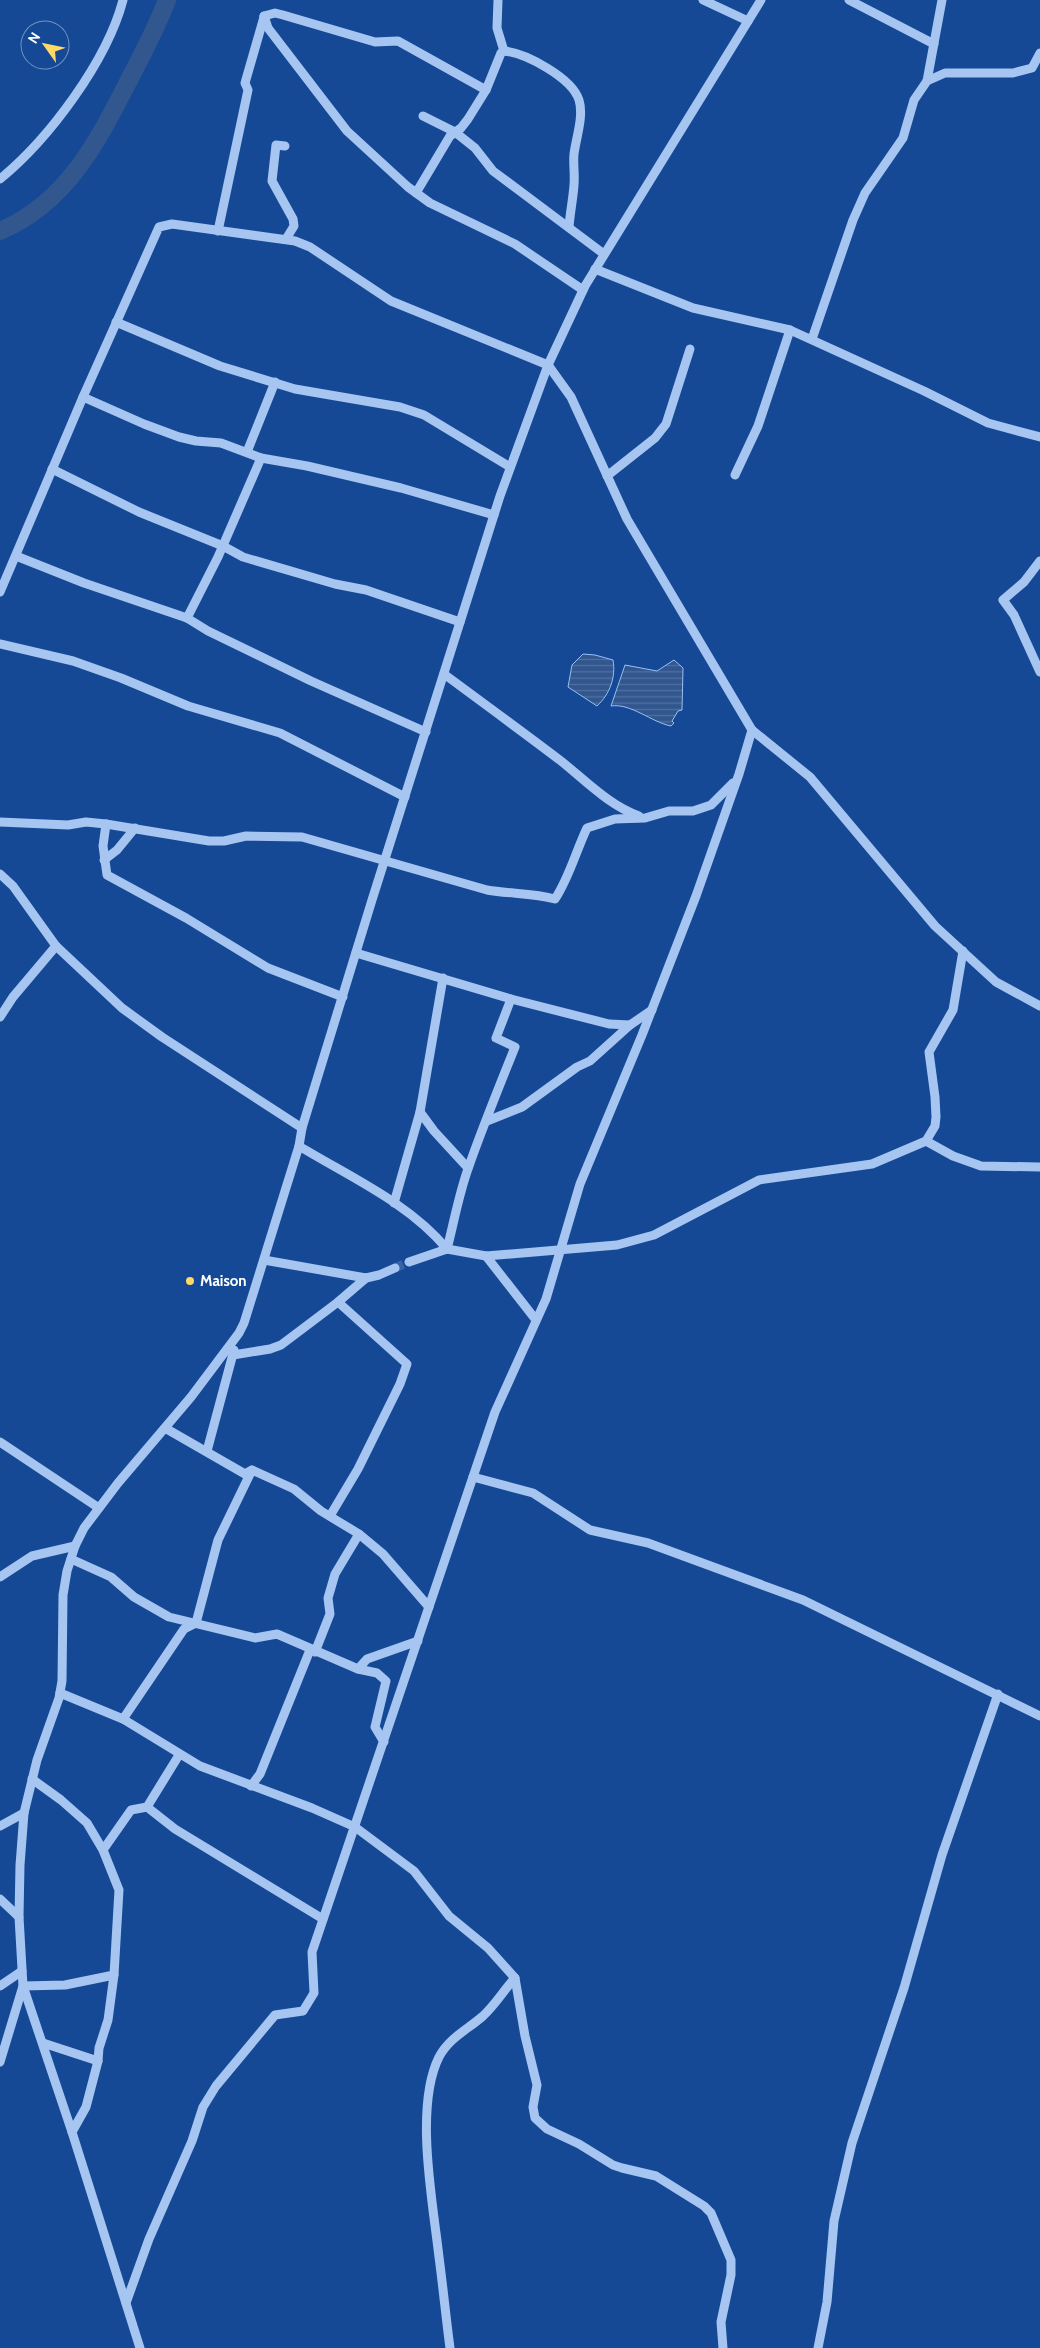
<svg xmlns="http://www.w3.org/2000/svg" width="1040" height="2348" font-family="Cabin,sans-serif">
  <style>
    .water { fill: url(#water-rules); stroke: #98c0f4 }
    .lines { fill: none; stroke-linecap: round; stroke-linejoin: round }
    .river { stroke: #32578f; stroke-width: 18 }
    .minor-tunnel { stroke: #3864a5; stroke-width: 9; stroke-dasharray: 9 4.5; stroke-linecap: butt }
    .minor { stroke: #a6c5f1; stroke-width: 9 }
    .poi-dot { fill: #ffd866; stroke: #154995; stroke-width: 2 }
    .labels { text-anchor: middle; stroke-width: 4; stroke-linejoin: round; paint-order: stroke }
    .poi-label { font-size: 15px; font-weight: bold; fill: #fff; stroke: #154995; text-anchor: start }
  </style>
  <defs>
    <pattern id="water-rules" width="6" height="5" patternUnits="userSpaceOnUse" patternTransform="scale(1.25)"><rect width="6" height="5" fill="#32578f"/><path d="M0 2.5h6" fill="none" stroke="#5170a0"/></pattern>
  </defs>
  <rect width="100%" height="100%" fill="#154995"/>
  <g class="water">
    <path d="M 583,654 L 595,655 L 613,660 C 616,677 610,694 597,706 L 568,687 L 572,665 Z"/>
    <path d="M 674,660 L 683,668 L 682,710 L 678,711 L 672,721 L 674,723 L 671,726 C 651,722 631,703 611,706 L 625,665 L 657,671 Z"/>
  </g>
  <g class="lines">
    <path class="river" d="M 0,231 C 66,203 97,143 128,82 C 142,55 156,29 167,0"/>
    <polyline class="minor-tunnel" points="395,1268 409,1262"/>
    <g class="minor">
      <polyline points="498,0 497,28 504,51"/>
      <polyline points="703,0 748,21"/>
      <polyline points="849,0 934,44"/>
      <polyline points="264,16 268,28 347,131 408,187 430,203 515,244 583,290"/>
      <polyline points="264,16 275,13 283,15 375,42 398,41 486,90"/>
      <path d="M 504,51 C 526,53 572,78 579,100 C 584,116 576,138 574,154 C 573,164 575,174 574,185 C 573,199 570,213 569,227"/>
      <polyline points="927,81 942,0"/>
      <polyline points="423,116 455,132 475,148 493,171 604,254"/>
      <polyline points="285,146 276,145 272,181 293,219 294,226 286,239"/>
      <path d="M 0,179 C 49,139 107,61 123,0"/>
      <polyline points="416,193 450,136 461,128 468,119 486,90 501,53 504,51"/>
      <polyline points="218,231 248,90 245,83 264,17"/>
      <polyline points="595,269 693,308 790,330 924,391 988,423 1040,437"/>
      <polyline points="116,322 220,366 295,389 400,407 424,415 510,467"/>
      <polyline points="812,339 853,220 865,193 903,138 914,100 927,81 945,73 1013,73 1032,68 1040,53"/>
      <polyline points="83,397 144,424 179,437 196,441 221,443 261,458 307,466 401,488 494,515"/>
      <polyline points="247,452 275,382"/>
      <polyline points="52,469 139,512 223,546 243,557 335,584 366,590 460,622"/>
      <polyline points="735,475 758,426 790,330"/>
      <polyline points="607,476 655,438 666,424 690,349"/>
      <polyline points="16,556 84,583 187,618 208,631 311,681 426,732"/>
      <polyline points="1040,561 1024,582 1003,600 1014,615 1040,672"/>
      <polyline points="0,592 83,397 159,227 172,224 295,241 310,247 391,301 548,365 571,397 627,519 752,730 739,774 696,896 642,1035 580,1184 546,1299 495,1412 312,1952 314,1993 303,2011 275,2015 216,2086 203,2107 192,2141 149,2239 126,2303"/>
      <polyline points="187,618 218,557 261,458"/>
      <polyline points="0,644 73,661 121,678 188,706 280,733 405,797"/>
      <path d="M 444,674 C 483,703 523,732 561,761 C 586,781 610,806 639,816"/>
      <polyline points="752,730 810,777 935,926 996,982 1040,1006"/>
      <path d="M 0,822 L 68,825 L 86,822 L 106,824 L 209,841 L 224,841 L 246,836 L 302,837 L 487,890 C 510,894 533,893 555,899 C 569,878 576,851 587,828 L 615,819 L 645,818 L 669,811 L 693,811 L 711,805 L 733,783"/>
      <polyline points="106,824 103,846 107,875 186,918 268,968 343,997"/>
      <polyline points="104,860 117,850 135,828"/>
      <polyline points="0,874 13,886 56,946 122,1008 162,1037 302,1128"/>
      <polyline points="356,953 511,999 609,1024 630,1025"/>
      <polyline points="0,1017 13,997 56,946"/>
      <polyline points="420,1112 434,1131 468,1168"/>
      <polyline points="487,1121 522,1107 577,1067 590,1061 630,1025 652,1010"/>
      <polyline points="926,1141 953,1156 981,1166 1040,1167"/>
      <path d="M 299,1146 C 350,1177 409,1203 447,1249"/>
      <polyline points="394,1203 420,1112 443,978"/>
      <path d="M 447,1249 C 454,1222 459,1193 469,1166 C 483,1126 499,1087 515,1047 L 496,1038 L 511,999"/>
      <polyline points="486,1256 536,1320"/>
      <polyline points="264,1260 366,1278 379,1275 395,1268"/>
      <polyline points="409,1262 447,1249 486,1256 617,1245 654,1235 759,1180 872,1164 926,1141 935,1126 936,1117 935,1097 929,1052 953,1010 963,951"/>
      <polyline points="233,1355 270,1349 281,1345 338,1302 366,1278"/>
      <polyline points="165,1428 245,1474 252,1470 294,1489 321,1511 359,1534 383,1554 429,1607"/>
      <polyline points="0,1442 99,1508"/>
      <polyline points="207,1451 234,1350"/>
      <polyline points="473,1477 533,1493 590,1530 648,1543 803,1600 1040,1716"/>
      <polyline points="330,1516 358,1469 400,1384 407,1364 338,1302"/>
      <polyline points="71,1559 111,1577 134,1597 169,1617 255,1638 277,1634 358,1669 377,1673 386,1681 375,1727 384,1742"/>
      <polyline points="0,1577 32,1556 75,1546"/>
      <polyline points="315,1652 330,1614 328,1598 335,1574 359,1534"/>
      <polyline points="358,1669 367,1659 418,1641"/>
      <polyline points="60,1693 123,1719 200,1766 312,1808 355,1827 414,1871 449,1916 488,1948 515,1978 525,2036 537,2085 533,2107 535,2118 547,2129 579,2144 613,2165 622,2168 656,2176 704,2206 711,2213 731,2260 731,2275 721,2322 723,2348"/>
      <polyline points="123,1719 184,1629 196,1623 218,1540 252,1470"/>
      <polyline points="32,1779 61,1800 87,1823 103,1850 119,1890 114,1975 108,2020 99,2048 98,2061 86,2107 72,2132"/>
      <polyline points="251,1786 260,1774 310,1650"/>
      <polyline points="147,1807 175,1829 323,1919"/>
      <polyline points="0,1826 24,1813"/>
      <polyline points="103,1850 131,1810 147,1807 179,1755"/>
      <polyline points="0,1899 19,1917"/>
      <polyline points="0,1986 22,1971"/>
      <polyline points="43,2043 98,2061"/>
      <polyline points="0,2062 23,1986 65,1985 114,1975"/>
      <polyline points="140,2348 72,2132 23,1986 19,1917 20,1865 24,1813 37,1760 59,1698 62,1681 63,1595 67,1571 75,1546 84,1528 118,1483 191,1397 239,1333 244,1323 299,1146 302,1128 372,900 500,496 548,365 585,286 761,0"/>
      <path d="M 450,2348 C 446,2318 443,2287 439,2257 C 433,2203 414,2107 439,2057 C 449,2038 467,2030 483,2016 C 495,2005 504,1990 515,1978"/>
      <polyline points="818,2348 827,2302 834,2221 852,2143 904,1988 942,1855 998,1694"/>
    </g>
  </g>
  <circle class="poi-dot" cx="190" cy="1281" r="5"/>
  <g class="labels">
    <g class="poi-label">
      <text x="200" y="1286">Maison</text>
    </g>
  </g>
  <g transform="translate(45 45) rotate(303)"><circle r="24" fill="#154995" stroke="#7392bf"/>
  <path d="M0-4L9 19L0 12L-9 19Z" fill="#ffd866"/>
  <text y="-8" font-size="14" font-weight="bold" text-anchor="middle" fill="#ffffff">N</text>
  </g>
</svg>
